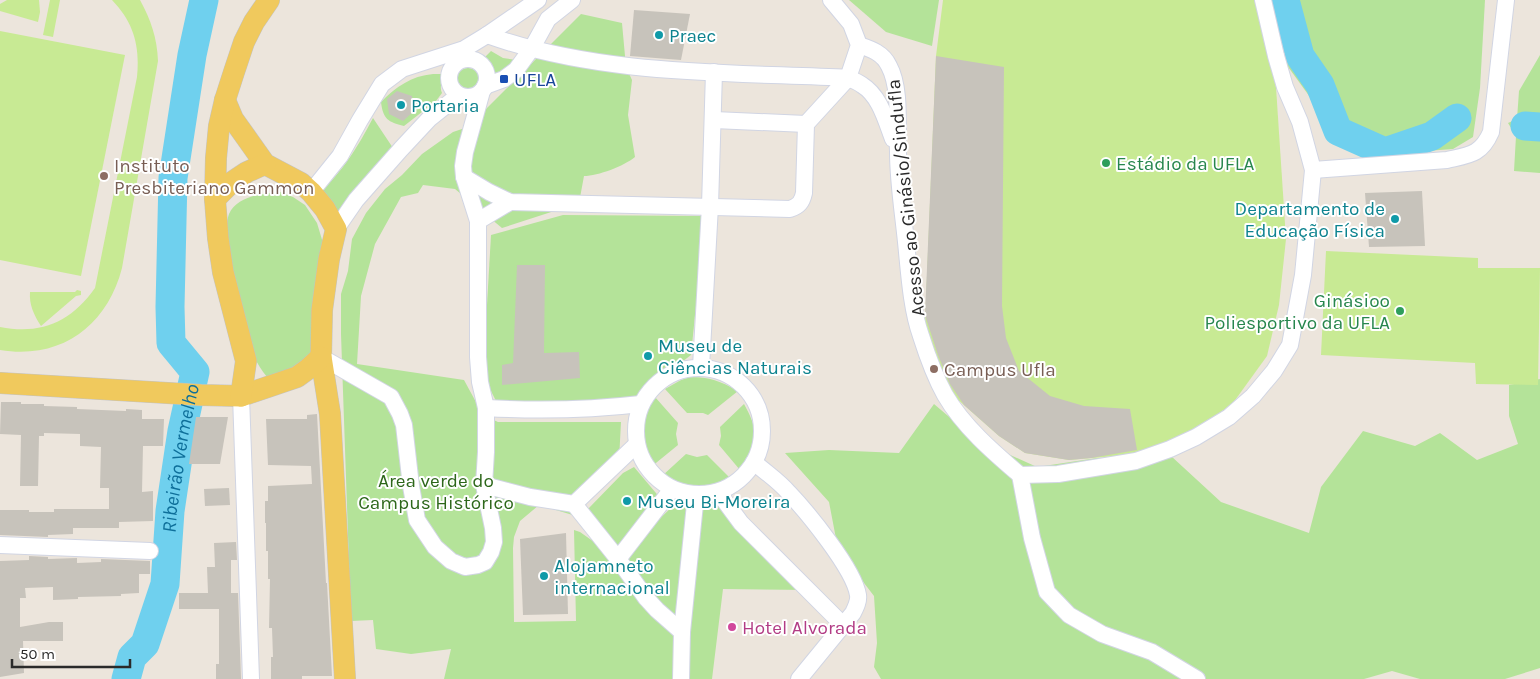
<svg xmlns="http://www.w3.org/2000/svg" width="1540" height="679" font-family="Karla,sans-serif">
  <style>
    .green { fill: #b4e399 }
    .pitch { fill: #c8ea94 }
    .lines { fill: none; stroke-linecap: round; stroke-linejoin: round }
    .river { stroke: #6fd0ee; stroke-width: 29 }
    .building { fill: #c7c3bb }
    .minor-casing { stroke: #d1d5e3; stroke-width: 18 }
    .major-casing { stroke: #c3c3c3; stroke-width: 22 }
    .minor { stroke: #fff; stroke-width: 16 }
    .major { stroke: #f0c95d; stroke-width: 21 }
    .culture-dot { fill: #0f9aa8; stroke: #fff; stroke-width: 2 }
    .transit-dot { fill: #1a4fb4; stroke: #fff; stroke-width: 2 }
    .leisure-dot { fill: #2e9e5b; stroke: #fff; stroke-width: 2 }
    .education-dot { fill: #8d6e63; stroke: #fff; stroke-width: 2 }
    .hotel-dot { fill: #d1479c; stroke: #fff; stroke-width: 2 }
    .labels { text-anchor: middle; stroke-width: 4; stroke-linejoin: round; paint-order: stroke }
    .culture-label { font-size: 19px; fill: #0d838f; stroke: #fff; text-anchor: start }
    .transit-label { font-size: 19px; fill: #164399; stroke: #fff; text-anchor: start }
    .leisure-label { font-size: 19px; fill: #27864d; stroke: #fff; text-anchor: start }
    .education-label { font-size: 19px; fill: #785e54; stroke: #fff; text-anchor: start }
    .street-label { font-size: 19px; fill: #2a2a2a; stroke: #fff }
    .park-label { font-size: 19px; fill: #2d671a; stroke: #fff }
    .hotel-label { font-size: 19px; fill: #b23c85; stroke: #fff; text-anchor: start }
    .water-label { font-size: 20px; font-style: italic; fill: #0e6f9a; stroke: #fff }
  </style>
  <rect width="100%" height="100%" fill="#ece5dc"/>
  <g class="green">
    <polygon points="849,0 939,0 932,46 886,32"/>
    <polygon points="1276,0 1485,0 1480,88 1473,137 1453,149 1385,154 1352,149 1336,133 1286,64"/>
    <path d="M 581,14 L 622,23 L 626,67 L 632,80 L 628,115 L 635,157 C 624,166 598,176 584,176 L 579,203 L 502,228 L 455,189 L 423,185 L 418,193 L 401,197 L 375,244 L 361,296 L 357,364 L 464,380 L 483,415 L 498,422 L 621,422 L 619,460 L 582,509 L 588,509 L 623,473 L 634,467 L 661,499 L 624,552 L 576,516 L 539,505 L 520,521 L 514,537 L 513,548 L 514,622 L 576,621 L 574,530 L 580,532 L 618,559 L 675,504 L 697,503 L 718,500 L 809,590 L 723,589 L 712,679 L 444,679 L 451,649 L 411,654 L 376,649 L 373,620 L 351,621 L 341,334 L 341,294 L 348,271 L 352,239 L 366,213 L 385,189 L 402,175 L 422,154 L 453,132 L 468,127 Z"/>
    <polygon points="491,51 503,58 516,60 493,80 490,68 481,61"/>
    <polygon points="1540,55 1540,173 1514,171 1516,136 1508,123 1517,119 1519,91"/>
    <circle cx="468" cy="80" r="12"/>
    <path d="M 433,74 L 442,74 C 443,81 439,86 442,93 L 436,101 L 404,126 C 388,122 383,119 381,102 C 396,87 411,76 433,74 Z"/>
    <path d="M 373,118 L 393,148 L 335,216 L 318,195 C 344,169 356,150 373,118 Z"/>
    <path d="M 280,192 L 293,197 L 305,205 L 317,223 L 323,243 L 312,358 L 305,370 L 267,377 C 242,347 237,297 231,260 C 229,246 224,228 229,214 C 237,196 263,193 280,192 Z"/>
    <polygon points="563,215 705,216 691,355 628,403 499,407 483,375 491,235"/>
    <path d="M 690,377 C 710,377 720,381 738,391 L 708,415 L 703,413 L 687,413 L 665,389 L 681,380 Z"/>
    <polygon points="1540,379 1540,668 1505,679 1420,679 1392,671 1364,679 881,679 874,667 877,643 874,596 838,549 829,502 785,453 829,450 899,453 934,404 975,439 1037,467 1097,458 1171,456 1221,502 1309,533 1321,487 1363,431 1415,446 1440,433 1477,460 1518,444 1509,416 1509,385"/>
    <path d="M 655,397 L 678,423 L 676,434 L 678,445 L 651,467 C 644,452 633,430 642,413 C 646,407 651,402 655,397 Z"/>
    <path d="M 744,404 C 759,431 760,445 740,470 L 719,445 L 721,436 L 720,427 Z"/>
    <path d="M 686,454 L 697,457 L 707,455 L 731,479 C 703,495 688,494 662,476 Z"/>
  </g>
  <g class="pitch">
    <polygon points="7,0 39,0 40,12 38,22 0,11 0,4"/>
    <polygon points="50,0 60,0 53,37 43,35"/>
    <path d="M 112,0 L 140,0 C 151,20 157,38 158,61 L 122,268 C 107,326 61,360 0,350 L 0,327 C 41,335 71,322 95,288 L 137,77 C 140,46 134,23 112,0 Z"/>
    <polygon points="943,0 1256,0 1276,87 1286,239 1279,305 1267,356 1233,403 1190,435 1138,454 1069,460 1025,453 999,436 947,390 925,325 936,56"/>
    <polygon points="0,31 125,55 81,276 0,260"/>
    <polygon points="1326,251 1478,258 1478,268 1540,268 1538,385 1476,384 1475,363 1321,355"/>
    <path d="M 77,290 L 81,291 L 81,295 L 76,296 L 41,326 C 34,315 29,305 30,292 L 75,292 Z"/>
  </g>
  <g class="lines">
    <g class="river">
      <polyline points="1285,0 1300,56 1320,85 1338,131 1385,152 1432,136 1457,118"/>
      <polyline points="1525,126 1540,127"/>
      <path id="s1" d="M 126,679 L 132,657 L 145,644 L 165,584 L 170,511 L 182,431 L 195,372 L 171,343 L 170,307 L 173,178 L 192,55 L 204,0"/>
    </g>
  </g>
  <g class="building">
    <polygon points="634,10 690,14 681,60 630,56"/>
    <polygon points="936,56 1004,67 1002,306 1006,338 1019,371 1050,396 1084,406 1130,409 1137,450 1091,458 1069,460 1025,453 999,436 964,405 950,384 938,355 925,315"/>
    <polygon points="397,91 412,96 414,111 403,121 389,114 387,99"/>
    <polygon points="1422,191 1425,246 1369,247 1365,193"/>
    <polygon points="517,265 545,265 544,353 579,352 580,378 502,385 502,365 513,363"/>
    <polygon points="1,402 21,402 21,404 44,404 44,406 77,407 77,409 126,411 126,409 142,410 142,419 164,419 163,446 143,446 142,492 153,491 153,521 119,522 119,528 73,528 73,534 48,535 48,537 0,535 0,510 29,510 29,512 54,512 54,509 109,509 109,488 100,488 101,447 80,446 80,434 44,433 44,436 39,436 38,486 20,486 21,435 0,434"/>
    <polygon points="317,414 326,583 327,583 332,676 302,676 302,679 271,679 271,657 273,657 272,628 269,628 270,579 268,579 268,551 266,551 266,523 265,523 265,501 268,501 268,486 312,484 311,466 268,465 266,419 307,419 307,415"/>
    <polygon points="196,417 228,417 220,464 189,464"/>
    <polygon points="229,488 230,505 205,506 204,489"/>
    <polygon points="566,533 568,614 523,615 520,539"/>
    <polygon points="236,542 237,560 231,560 231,593 238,593 241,679 216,679 216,664 219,664 219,609 179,609 179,593 208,593 207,567 215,567 214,543"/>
    <polygon points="29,556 48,557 48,559 77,558 77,563 101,562 101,559 150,561 150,574 139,574 139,593 121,594 121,596 78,597 78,599 53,600 53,587 25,588 26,598 20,598 20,627 49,622 63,622 63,641 23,641 24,673 0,677 0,561 29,560"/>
  </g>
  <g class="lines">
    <defs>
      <g id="minor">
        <path d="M 487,35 C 602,76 728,72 848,78 C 853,80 858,82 862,85 C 880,96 886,121 893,139"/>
        <path d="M 859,45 C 871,49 883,53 889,66 C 901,88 897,126 898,152 C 898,182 903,212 906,242 C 909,271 911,308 921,336 C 927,355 935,377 945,395 C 963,426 993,452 1020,475 L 1058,474 L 1136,461 L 1170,449 L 1196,437 L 1229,417 L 1253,396 L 1274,371 L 1290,345 L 1303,275 L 1313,170 L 1300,122 L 1285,87 L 1276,56 L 1263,0"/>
        <circle cx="468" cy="78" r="19"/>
        <polyline points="485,86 504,79 516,70 532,48 548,19 572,0"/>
        <polyline points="714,120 806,124"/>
        <path d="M 1313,170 L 1447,160 C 1469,155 1481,155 1491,132 L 1506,0"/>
        <path d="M 464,177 L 489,192 L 510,202 L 790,209 C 799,206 802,202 804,193 L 806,124 L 848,78 L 859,45 L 851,24 L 831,0"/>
        <polyline points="311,192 340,156 360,120 382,84 402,69 464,49 487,35 538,0"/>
        <polyline points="478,221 510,202"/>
        <polyline points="336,229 356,200 401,149 429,119 459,95"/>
        <polyline points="321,357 391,397 400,414 404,425 411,486 417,520 435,547 451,561 465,567 478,565 485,562 491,552 494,542 493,528 484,485 486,452 486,408 480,382 478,357 478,221 464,177 463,166 465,152 482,91"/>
        <polyline points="701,367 710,206 714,72"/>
        <circle cx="699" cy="431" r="63"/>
        <polyline points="241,396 251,679"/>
        <path d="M 486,408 C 538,411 589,410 641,404"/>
        <path d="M 754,462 C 765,472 779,481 789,493 C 807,512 854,569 858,595 C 859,601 856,607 853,613 L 799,679"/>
        <polyline points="1020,475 1032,538 1047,592 1069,615 1102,634 1152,652 1197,679"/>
        <polyline points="484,485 530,497 574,504 637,444"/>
        <polyline points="721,491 724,500 741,523 844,626"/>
        <polyline points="574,504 618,559 646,598 657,610 682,632"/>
        <polyline points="0,545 150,551"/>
        <polyline points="618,559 672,489"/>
        <polyline points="681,679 682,632 696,494"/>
      </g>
      <g id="major">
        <polyline points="225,100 233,119 265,164 301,183 311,192 325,209 336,229 329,259 322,310 321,357 330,414 345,679"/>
        <polyline points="215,199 232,182 247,172 265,164"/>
        <polyline points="0,383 201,395 241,396 297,377 308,369 321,357"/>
        <polyline points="241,396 246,361 223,272 218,238 215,199 216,158 219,126 225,100 234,72 244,42 254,22 269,0"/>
      </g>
    </defs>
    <use href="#minor" class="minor-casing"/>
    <use href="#major" class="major-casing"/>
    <use href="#minor" class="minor"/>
    <use href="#major" class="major"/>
  </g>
  <g class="culture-dot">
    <circle cx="659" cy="35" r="5"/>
    <circle cx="401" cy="105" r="5"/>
    <circle cx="1395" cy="219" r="5"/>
    <circle cx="648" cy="356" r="5"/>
    <circle cx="627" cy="501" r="5"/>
    <circle cx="544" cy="576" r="5"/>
  </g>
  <rect class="transit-dot" x="499" y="74" width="10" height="10" rx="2.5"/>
  <g class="leisure-dot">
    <circle cx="1106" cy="163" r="5"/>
    <circle cx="1400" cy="311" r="5"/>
  </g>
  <g class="education-dot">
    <circle cx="104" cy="176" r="5"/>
    <circle cx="934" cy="369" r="5"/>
  </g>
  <circle class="hotel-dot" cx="732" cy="627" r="5"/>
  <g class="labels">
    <g class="culture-label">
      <text x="669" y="42">Praec</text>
      <text x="411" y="112">Portaria</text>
      <text x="1385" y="215" text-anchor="end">Departamento de<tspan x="1385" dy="22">Educação Física</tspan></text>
      <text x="658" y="352">Museu de<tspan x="658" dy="22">Ciências Naturais</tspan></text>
      <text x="637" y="508">Museu Bi-Moreira</text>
      <text x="554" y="572">Alojamneto<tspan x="554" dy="22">internacional</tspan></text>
    </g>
    <g class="transit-label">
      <text x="514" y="86">UFLA</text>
    </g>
    <g class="leisure-label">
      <text x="1116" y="170">Estádio da UFLA</text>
      <text x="1390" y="307" text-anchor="end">Ginásioo<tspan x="1390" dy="22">Poliesportivo da UFLA</tspan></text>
    </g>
    <g class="education-label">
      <text x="114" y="172">Instituto<tspan x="114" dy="22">Presbiteriano Gammon</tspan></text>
      <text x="944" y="376">Campus Ufla</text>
    </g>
    <g class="street-label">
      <text transform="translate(905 198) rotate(-96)" y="7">Acesso ao Ginásio/Sindufla</text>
    </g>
    <g class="park-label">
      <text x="436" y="487">Área verde do<tspan x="436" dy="22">Campus Histórico</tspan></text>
    </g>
    <g class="hotel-label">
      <text x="742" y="634">Hotel Alvorada</text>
    </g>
    <g class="water-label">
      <text dy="7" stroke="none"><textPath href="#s1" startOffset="231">Ribeirão Vermelho</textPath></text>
    </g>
  </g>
  <path d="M12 659v8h118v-8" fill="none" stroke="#2a2a2a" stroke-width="2.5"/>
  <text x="20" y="659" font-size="15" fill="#2a2a2a" stroke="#ffffff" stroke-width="4" paint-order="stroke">50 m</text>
</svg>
